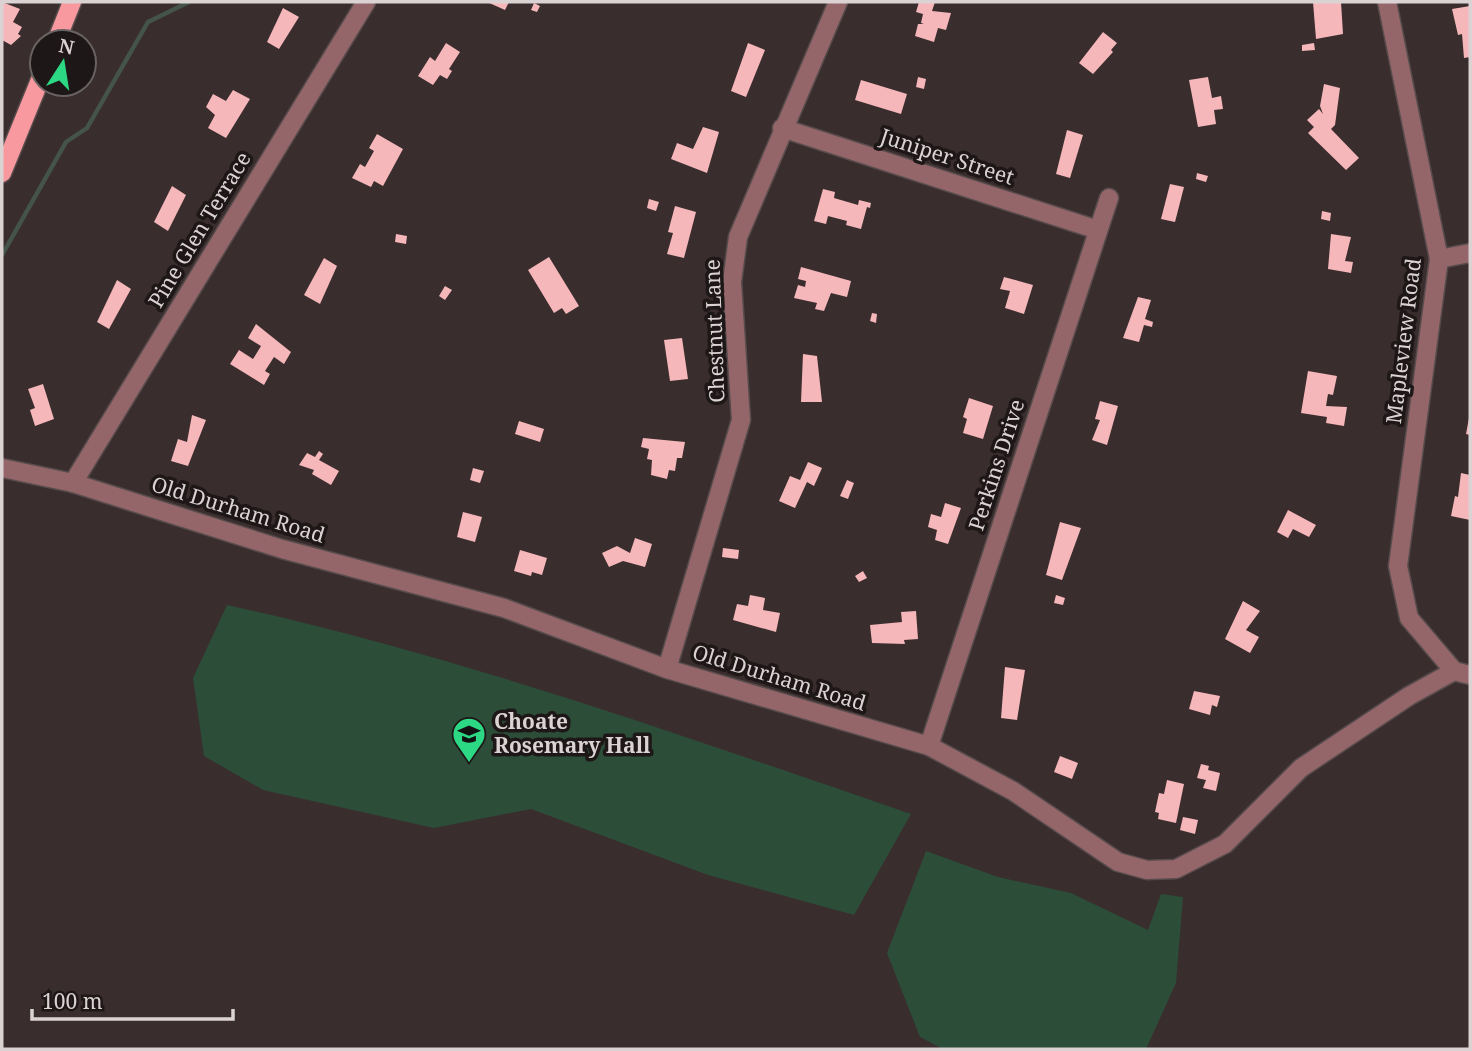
<svg xmlns="http://www.w3.org/2000/svg" width="1472" height="1051" font-family="'Noto Serif',serif">
  <style>
    .green { fill: #2c4d38 }
    .lines { fill: none; stroke-linecap: round; stroke-linejoin: round }
    .stream { stroke: #44544a; stroke-width: 4.5 }
    .building { fill: #f6b7ba }
    .minor-casing { stroke: #574b4c; stroke-width: 21 }
    .major-casing { stroke: #574b4c; stroke-width: 21 }
    .minor { stroke: #946669; stroke-width: 18 }
    .major { stroke: #f7999f; stroke-width: 18 }
    .labels { text-anchor: middle; stroke-width: 7; stroke-linejoin: round; paint-order: stroke }
    .street-label { font-size: 21px; fill: #dbd3d3; stroke: #1d1717 }
    .poi-label { font-size: 21px; font-weight: bold; fill: #dbd3d3; stroke: #1d1717; text-anchor: start }
  </style>
  <rect width="100%" height="100%" fill="#3a2d2e"/>
  <g class="green">
    <path d="M 227,605 C 460,656 686,737 911,814 L 854,915 L 708,875 L 531,809 L 434,828 L 263,790 L 204,756 L 193,678 Z"/>
    <polygon points="926,851 998,877 1071,893 1148,930 1161,894 1183,897 1176,983 1146,1049 943,1049 920,1037 887,953"/>
  </g>
  <g class="lines">
    <polyline class="stream" points="2,255 66,142 87,128 148,22 189,2"/>
  </g>
  <g class="building">
    <polygon points="2,2 20,9 13,22 22,27 18,34 21,36 11,45 2,40"/>
    <polygon points="487,2 509,2 505,10"/>
    <polygon points="919,2 935,2 932,11 951,13 946,30 938,28 934,42 915,36 918,24 924,24 921,23 923,14 916,12"/>
    <polygon points="1313,2 1341,2 1343,34 1316,39"/>
    <polygon points="534,3 540,6 537,12 531,10"/>
    <polygon points="1470,6 1470,57 1464,58 1462,34 1458,35 1452,9"/>
    <polygon points="283,8 299,17 279,49 267,42"/>
    <polygon points="1103,32 1117,43 1111,50 1113,52 1093,74 1079,63"/>
    <polygon points="446,43 460,52 449,69 452,71 447,79 440,75 433,85 418,76 430,57 435,61"/>
    <polygon points="748,43 765,50 746,97 731,91"/>
    <polygon points="1314,43 1315,50 1302,51 1302,45"/>
    <polygon points="918,77 926,79 924,89 916,87"/>
    <polygon points="1208,77 1212,98 1221,96 1223,109 1214,110 1216,124 1198,127 1189,80"/>
    <polygon points="861,80 907,94 901,114 855,100"/>
    <polygon points="1324,84 1340,88 1335,125 1331,129 1359,158 1346,170 1308,133 1314,127 1307,120 1319,109 1323,114 1320,106"/>
    <polygon points="233,90 250,99 226,138 208,128 215,115 206,107 213,94 226,101"/>
    <polygon points="703,127 719,132 707,173 671,159 677,143 693,149"/>
    <polygon points="1067,130 1083,135 1070,178 1056,174"/>
    <polygon points="377,134 403,149 383,186 374,181 371,187 352,178 360,164 365,167 374,151 369,148"/>
    <polygon points="1197,173 1208,176 1206,182 1196,179"/>
    <polygon points="1170,184 1184,187 1175,222 1161,219"/>
    <polygon points="172,186 186,195 168,231 154,222"/>
    <polygon points="823,189 835,192 834,198 858,205 859,200 871,203 870,208 867,207 861,229 846,225 847,221 828,216 826,224 814,221"/>
    <polygon points="649,199 659,202 656,211 647,208"/>
    <polygon points="675,206 696,212 684,258 667,254 673,233 668,232"/>
    <polygon points="1322,211 1331,213 1330,221 1321,219"/>
    <polygon points="396,234 407,236 406,244 395,242"/>
    <polygon points="1331,234 1351,237 1345,261 1353,262 1351,273 1328,269"/>
    <polygon points="549,257 579,306 566,314 562,308 554,313 528,270"/>
    <polygon points="324,258 337,266 320,304 304,295"/>
    <polygon points="801,267 851,281 847,297 831,293 824,311 815,309 817,303 794,298 798,285 805,287 806,281 798,279"/>
    <polygon points="1004,277 1033,285 1024,314 1005,308 1010,291 1000,289"/>
    <polygon points="117,280 131,289 109,329 97,322"/>
    <polygon points="445,286 452,290 445,300 439,296"/>
    <polygon points="1138,297 1151,300 1145,319 1153,322 1152,327 1144,325 1139,342 1123,338"/>
    <polygon points="872,313 877,314 876,323 870,321"/>
    <polygon points="256,324 291,352 284,364 274,357 265,371 270,374 264,385 230,364 239,350 253,359 261,346 248,338"/>
    <polygon points="682,338 688,379 670,381 664,340"/>
    <polygon points="803,354 817,356 822,402 801,402"/>
    <polygon points="1308,371 1337,376 1333,395 1328,394 1326,406 1347,407 1344,426 1326,423 1327,417 1301,413"/>
    <polygon points="43,384 54,419 35,426 30,410 35,408 28,389"/>
    <polygon points="969,398 993,406 983,439 963,433 967,419 963,417"/>
    <polygon points="1100,401 1118,406 1107,445 1092,440 1100,420 1095,419"/>
    <polygon points="192,415 206,420 188,466 171,461 178,439 187,442"/>
    <polygon points="1469,418 1470,418 1470,435 1466,434"/>
    <polygon points="519,421 544,429 540,442 515,434"/>
    <polygon points="643,438 685,442 682,458 677,458 675,471 669,470 667,479 651,475 652,460 647,459 649,449 641,447"/>
    <polygon points="319,451 323,454 319,460 339,471 331,485 312,474 314,470 299,465 307,453 315,457"/>
    <polygon points="808,462 822,468 814,486 807,482 795,508 779,501 790,476 800,480"/>
    <polygon points="473,468 484,471 480,483 470,480"/>
    <polygon points="1461,473 1470,475 1470,520 1451,516 1455,496 1458,497"/>
    <polygon points="847,480 854,483 848,499 840,496"/>
    <polygon points="945,503 961,508 948,544 935,540 937,530 928,527 931,514 941,517"/>
    <polygon points="1288,510 1316,525 1309,537 1293,529 1288,538 1277,532"/>
    <polygon points="463,512 482,517 475,542 457,537"/>
    <polygon points="1060,522 1081,528 1062,580 1046,575"/>
    <polygon points="635,538 652,544 645,567 623,561 609,567 602,553 617,546 630,553"/>
    <polygon points="723,548 739,550 738,559 722,557"/>
    <polygon points="520,550 547,558 542,575 532,572 531,576 514,571"/>
    <polygon points="863,571 867,578 859,582 855,576"/>
    <polygon points="750,595 765,598 763,610 780,613 776,632 733,620 737,604 748,606"/>
    <polygon points="1056,595 1065,598 1063,605 1054,603"/>
    <polygon points="1243,601 1260,611 1246,630 1259,637 1250,653 1225,639"/>
    <polygon points="916,611 918,639 904,640 905,644 872,643 870,625 902,622 901,612"/>
    <polygon points="1005,667 1025,670 1017,720 1001,718"/>
    <polygon points="1194,691 1220,696 1217,707 1212,705 1210,715 1189,709"/>
    <polygon points="1060,756 1078,763 1072,779 1054,772"/>
    <polygon points="1201,764 1209,766 1208,770 1220,773 1216,791 1203,788 1206,780 1197,778"/>
    <polygon points="1167,780 1184,784 1176,823 1158,819 1159,813 1155,812 1159,793 1164,794"/>
    <polygon points="1183,817 1198,820 1195,834 1180,830"/>
  </g>
  <g class="lines">
    <defs>
      <g id="minor">
        <polyline points="1387,2 1439,259 1398,566 1409,618 1454,671"/>
        <polyline points="782,128 1098,230"/>
        <polyline points="1439,259 1470,253"/>
        <polyline points="2,468 73,483 282,549 504,608 667,669 929,746 1013,791 1118,862 1147,870 1176,869 1225,844 1301,768 1409,696 1454,671 1470,675"/>
        <polyline points="73,483 366,2"/>
        <polyline points="667,669 741,420 732,282 738,237 838,2"/>
        <polyline points="929,746 1109,198"/>
      </g>
      <g id="major">
        <polyline points="56,42 72,2"/>
        <polyline points="2,173 42,75"/>
      </g>
    </defs>
    <use href="#minor" class="minor-casing"/>
    <use href="#major" class="major-casing"/>
    <use href="#minor" class="minor"/>
    <use href="#major" class="major"/>
  </g>
  <defs>
    <symbol id="university-pin" viewBox="-11 -11 22 30"><path d="M0 17L-7.5 6A9.5 9.5 0 1 1 7.5 6Z" fill="#2dd884" stroke="#1d1717"/><path d="M0-5L7-2L0 1L-7-2ZM-4 1L0 2.5L4 1V4Q0 6-4 4Z" fill="#111"/></symbol>
  </defs>
  <g fill-rule="evenodd">
    <use href="#university-pin" x="450" y="715" width="38" height="52"/>
  </g>
  <g class="labels">
    <g class="street-label">
      <text transform="translate(947 157) rotate(18)" y="7">Juniper Street</text>
      <text transform="translate(200 230) rotate(-59)" y="7">Pine Glen Terrace</text>
      <text transform="translate(715 331) rotate(-92)" y="7">Chestnut Lane</text>
      <text transform="translate(1404 341) rotate(-83)" y="7">Mapleview Road</text>
      <text transform="translate(997 465) rotate(-72)" y="7">Perkins Drive</text>
      <text transform="translate(238 510) rotate(17)" y="7">Old Durham Road</text>
      <text transform="translate(779 678) rotate(17)" y="7">Old Durham Road</text>
    </g>
    <g class="poi-label">
      <text x="494" y="729">Choate<tspan x="494" dy="24">Rosemary Hall</tspan></text>
    </g>
  </g>
  <rect width="1472" height="1051" fill="none" stroke="#dbd3d3" stroke-width="7"/>
  <g transform="translate(63 63) rotate(12)"><circle r="33" fill="#1d1717" stroke="#696262" stroke-width="2"/>
  <path d="M0-5L12 26L0 18L-12 26Z" fill="#2dd884"/>
  <text y="-10" font-size="19" font-weight="bold" text-anchor="middle" fill="#dbd3d3">N</text>
  </g>
  <path d="M32 1009v10h201v-10" fill="none" stroke="#dbd3d3" stroke-width="3.5"/>
  <text x="42" y="1009" font-size="21" fill="#dbd3d3" stroke="#1d1717" stroke-width="5" paint-order="stroke">100 m</text>
</svg>
